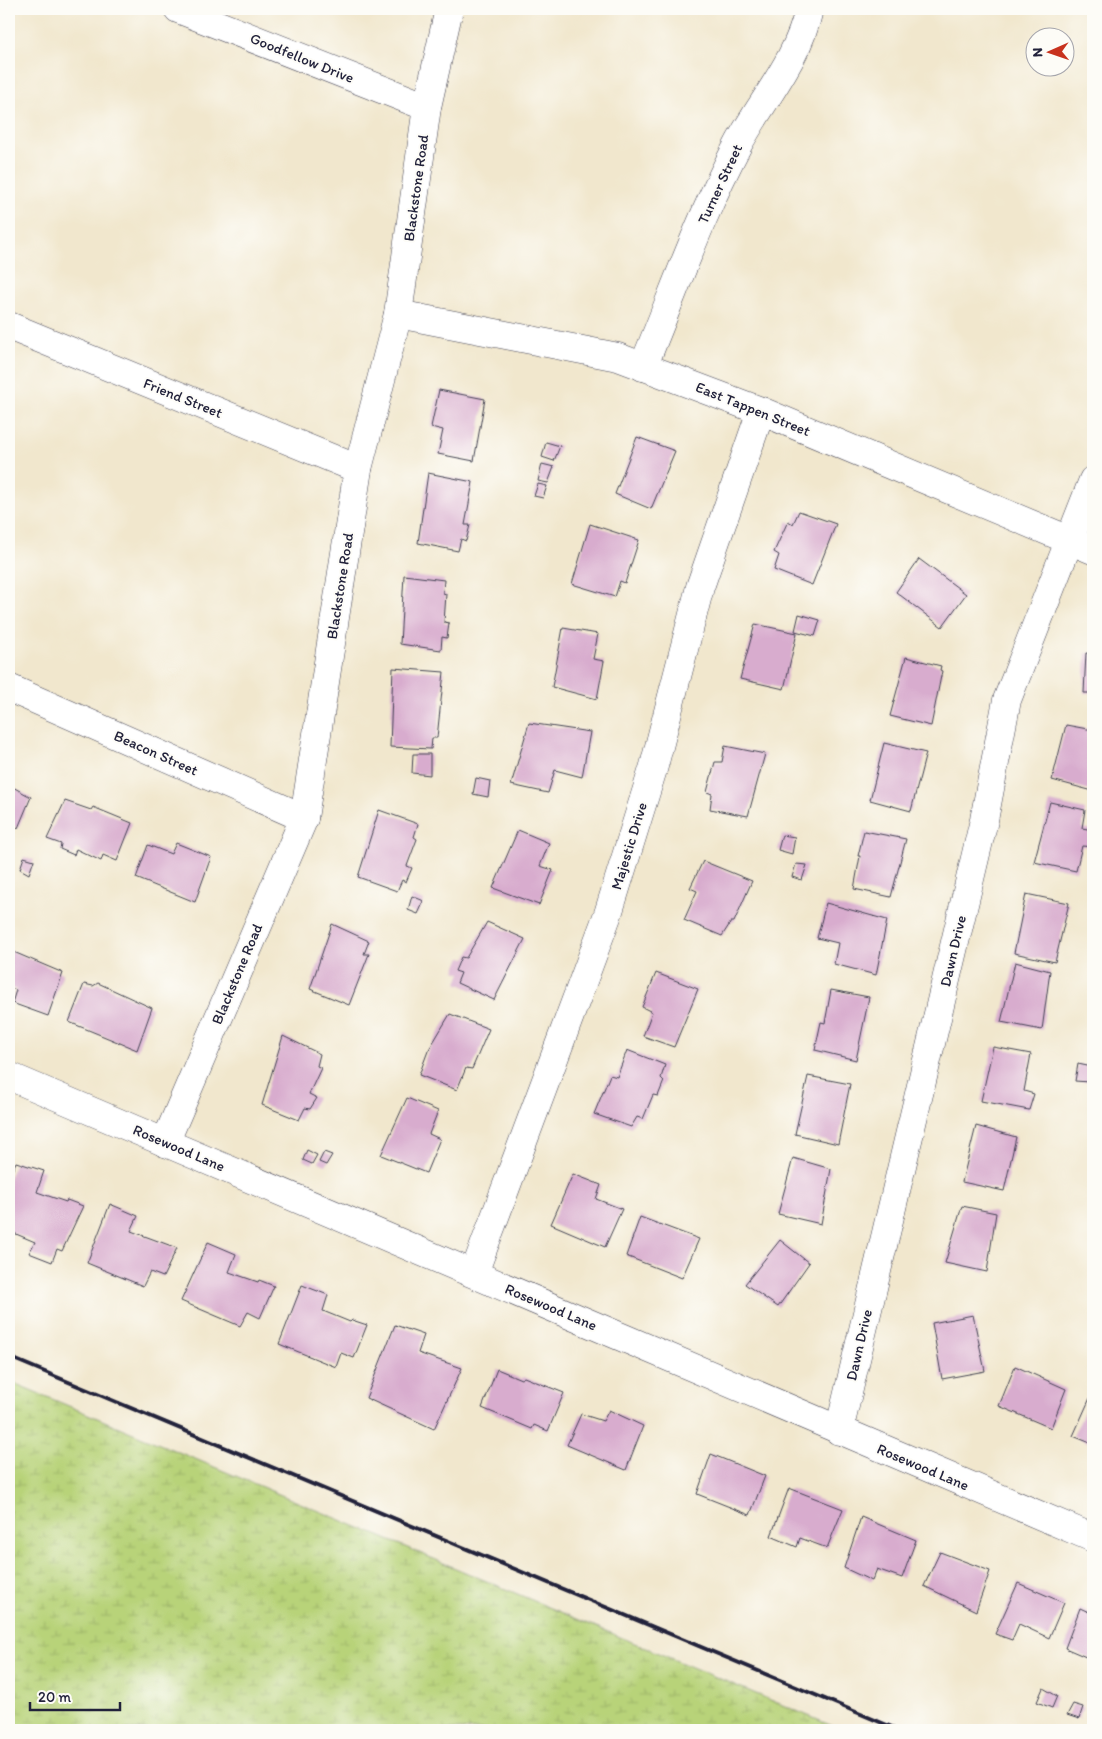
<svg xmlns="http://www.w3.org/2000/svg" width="1102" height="1739" font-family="Itim,sans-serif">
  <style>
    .wetland { fill: url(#wetland-marsh); stroke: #6d7a5a }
    .building { fill: #d8acce }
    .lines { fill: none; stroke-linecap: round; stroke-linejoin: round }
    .minor-casing { stroke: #414051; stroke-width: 29 }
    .minor { stroke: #fff; stroke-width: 28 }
    .rail { stroke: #22223b; stroke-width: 4 }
    .labels { text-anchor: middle; stroke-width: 4; stroke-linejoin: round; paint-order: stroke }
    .street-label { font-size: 15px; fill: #22223b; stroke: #fdfcf7 }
  </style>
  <defs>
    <pattern id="wetland-marsh" width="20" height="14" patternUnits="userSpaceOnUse" patternTransform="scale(1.25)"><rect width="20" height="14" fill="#b8d379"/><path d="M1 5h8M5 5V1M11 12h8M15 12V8" fill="none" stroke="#9eb56a"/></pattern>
  </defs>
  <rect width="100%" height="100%" fill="#fdfcf7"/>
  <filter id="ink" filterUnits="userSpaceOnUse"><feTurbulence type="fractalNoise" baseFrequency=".02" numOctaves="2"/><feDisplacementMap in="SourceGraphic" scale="10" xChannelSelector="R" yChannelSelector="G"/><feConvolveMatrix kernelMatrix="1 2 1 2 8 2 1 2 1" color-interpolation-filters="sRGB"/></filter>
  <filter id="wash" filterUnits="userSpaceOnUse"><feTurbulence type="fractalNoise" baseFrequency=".0096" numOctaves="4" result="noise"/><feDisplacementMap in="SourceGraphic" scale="20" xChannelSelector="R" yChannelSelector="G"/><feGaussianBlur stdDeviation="1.12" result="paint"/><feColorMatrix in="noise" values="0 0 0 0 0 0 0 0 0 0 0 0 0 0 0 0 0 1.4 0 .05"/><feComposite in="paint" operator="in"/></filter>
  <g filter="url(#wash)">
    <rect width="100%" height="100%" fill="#f1e7cd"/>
    <polygon class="wetland" points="9,1381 842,1730 9,1730"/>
    <g id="blocks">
      <g class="building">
        <polygon points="439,390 485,399 474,461 438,454 443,430 431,427"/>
        <polygon points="637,437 675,451 651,509 615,494"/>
        <polygon points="546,442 560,446 554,461 542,457"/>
        <polygon points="542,464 554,467 548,483 538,481"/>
        <polygon points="428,473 473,482 465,525 470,525 466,541 461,539 458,551 418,543"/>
        <polygon points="538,484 547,486 543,498 534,496"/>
        <polygon points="799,511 836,524 812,585 774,570 779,555 774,552 788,521 793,524"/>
        <polygon points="590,524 639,540 625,583 620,581 615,597 572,584"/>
        <polygon points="919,559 966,594 942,627 896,592"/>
        <polygon points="404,575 444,580 443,593 446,594 444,622 449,623 447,638 442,637 441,650 400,644"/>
        <polygon points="799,614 820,620 815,636 795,631"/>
        <polygon points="755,624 797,633 784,689 740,679"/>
        <polygon points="563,628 598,634 593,659 604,661 597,699 552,687"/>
        <polygon points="1086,653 1093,654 1093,693 1084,693"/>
        <polygon points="906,657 941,666 940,670 942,671 931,726 890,716"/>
        <polygon points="393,668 444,672 437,738 432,738 431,749 390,747"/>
        <polygon points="529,723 590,732 582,777 555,770 548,793 511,785"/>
        <polygon points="1066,725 1093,730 1093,791 1052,780"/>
        <polygon points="884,743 926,753 911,811 870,800"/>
        <polygon points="725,746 765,754 748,816 710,809 712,794 707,792 715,762 722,762"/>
        <polygon points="413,754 430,754 430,775 412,773"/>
        <polygon points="476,778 490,781 488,797 473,794"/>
        <polygon points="9,785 31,797 18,828 9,824"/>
        <polygon points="65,801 91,810 93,807 132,823 117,861 103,855 101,861 76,849 74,855 60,849 61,844 47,839"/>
        <polygon points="1050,802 1085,810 1082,828 1093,830 1093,847 1082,846 1076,871 1034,862"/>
        <polygon points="379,810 418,824 414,837 417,839 407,866 412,868 406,882 402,880 397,891 358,877"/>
        <polygon points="518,830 549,843 540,866 553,870 539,905 493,888"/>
        <polygon points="864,831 906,839 891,897 854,889 860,856 858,856"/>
        <polygon points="782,835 795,837 792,854 778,850"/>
        <polygon points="176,843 211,857 195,902 136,878 148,845 171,854"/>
        <polygon points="24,857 34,860 29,874 20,869"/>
        <polygon points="703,861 752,881 734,922 731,922 722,936 684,920 697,891 690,888"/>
        <polygon points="796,864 807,865 802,880 792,877"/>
        <polygon points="1026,894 1069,903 1055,962 1014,953"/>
        <polygon points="412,896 424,901 418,914 408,910"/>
        <polygon points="826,903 887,920 876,975 834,964 838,943 817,938"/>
        <polygon points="487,922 525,939 494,1000 457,983 461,973 455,971 461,957 466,958"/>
        <polygon points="332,924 369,941 364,954 369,954 349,1005 310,989"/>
        <polygon points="9,950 63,973 48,1016 12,1003 16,990 9,987"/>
        <polygon points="1015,962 1050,971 1042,1030 1001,1022"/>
        <polygon points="656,973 698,989 674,1047 643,1036 652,1012 642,1007"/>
        <polygon points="98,983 152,1008 137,1050 69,1022 84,984 93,986"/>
        <polygon points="831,990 869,997 856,1060 815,1050 821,1022 825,1023"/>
        <polygon points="450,1014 489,1029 472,1069 466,1068 457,1090 419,1075 428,1051"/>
        <polygon points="283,1036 320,1054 317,1066 321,1068 309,1094 317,1098 310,1109 305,1108 299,1120 262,1105"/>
        <polygon points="993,1047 1031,1054 1024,1091 1034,1094 1029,1110 981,1101"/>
        <polygon points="627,1050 665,1065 661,1078 664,1081 658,1096 653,1095 643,1119 637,1117 631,1127 594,1114 610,1075 617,1077"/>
        <polygon points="1078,1064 1092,1067 1089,1082 1075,1081"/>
        <polygon points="808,1076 850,1084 838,1144 795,1134"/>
        <polygon points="407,1098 438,1111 429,1134 440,1139 426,1173 381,1155"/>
        <polygon points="976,1126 1016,1137 1004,1191 962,1182"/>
        <polygon points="307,1150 317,1155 312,1164 303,1160"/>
        <polygon points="324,1152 332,1155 326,1165 319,1162"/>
        <polygon points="793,1158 831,1169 821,1224 778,1214"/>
        <polygon points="16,1162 44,1171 37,1192 66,1202 67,1200 83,1206 62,1251 57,1249 52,1262 29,1253 35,1242 9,1231 9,1178"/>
        <polygon points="573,1174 601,1185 596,1199 622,1209 605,1247 551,1224"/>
        <polygon points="110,1204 138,1216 131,1231 177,1248 163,1277 150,1272 143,1286 87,1263"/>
        <polygon points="962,1206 996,1213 987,1272 945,1263"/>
        <polygon points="640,1217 699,1239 682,1278 626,1256"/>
        <polygon points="780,1240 809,1263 778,1307 745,1284"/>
        <polygon points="208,1242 236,1254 229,1272 258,1282 259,1280 274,1286 260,1318 248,1312 240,1326 181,1301"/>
        <polygon points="302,1285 328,1295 323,1311 350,1322 352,1320 367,1325 354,1358 341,1353 336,1367 279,1344"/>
        <polygon points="973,1315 985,1371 942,1379 932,1323"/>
        <polygon points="395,1325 424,1335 418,1353 462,1368 434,1429 366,1398"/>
        <polygon points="1015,1366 1066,1389 1051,1428 999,1406"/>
        <polygon points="497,1369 521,1379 524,1377 564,1393 548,1431 534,1425 532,1429 482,1408"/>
        <polygon points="1090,1398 1093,1399 1093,1444 1073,1436"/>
        <polygon points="609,1410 643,1426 626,1470 567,1445 581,1414 603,1421"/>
        <polygon points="711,1454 765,1476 750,1515 697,1494"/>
        <polygon points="789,1488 843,1509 827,1548 800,1538 797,1547 771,1536"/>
        <polygon points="861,1517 916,1540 902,1578 877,1569 872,1581 844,1568"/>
        <polygon points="940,1552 990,1571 976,1611 924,1586"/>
        <polygon points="1018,1583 1064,1603 1049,1638 1019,1624 1012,1640 995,1634"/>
        <polygon points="1080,1608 1093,1614 1093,1660 1065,1648"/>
        <polygon points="1043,1688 1057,1696 1052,1708 1037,1702"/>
        <polygon points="1073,1704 1083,1707 1079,1719 1067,1715"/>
      </g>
    </g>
  </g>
  <g filter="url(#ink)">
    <use href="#blocks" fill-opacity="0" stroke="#414051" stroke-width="1"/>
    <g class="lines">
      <defs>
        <g id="minor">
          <polyline points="178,9 427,107"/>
          <polyline points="398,314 618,357 761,411 1093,550"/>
          <polyline points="9,326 358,469"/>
          <path d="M 643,367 C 674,292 701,214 739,143 C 763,99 799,58 809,9"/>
          <polyline points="9,688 304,818"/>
          <polyline points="9,1076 1093,1538"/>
          <polyline points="165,1143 304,818 358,469 398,314 427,107 449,9"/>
          <polyline points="474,1273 608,914 654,766 700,587 761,411"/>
          <polyline points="839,1431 984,820 1007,700 1093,480"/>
        </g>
      </defs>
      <use href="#minor" class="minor-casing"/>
      <use href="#minor" class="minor"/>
      <polyline class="rail" points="9,1357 899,1730"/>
    </g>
  </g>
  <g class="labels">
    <g class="street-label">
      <text transform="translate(302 58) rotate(22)" y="5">Goodfellow Drive</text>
      <text transform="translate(720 184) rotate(-65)" y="5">Turner Street</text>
      <text transform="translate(416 188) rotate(-82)" y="5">Blackstone Road</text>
      <text transform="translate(183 398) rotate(22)" y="5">Friend Street</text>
      <text transform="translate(753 409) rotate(22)" y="5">East Tappen Street</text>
      <text transform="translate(340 586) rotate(-81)" y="5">Blackstone Road</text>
      <text transform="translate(156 753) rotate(24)" y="5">Beacon Street</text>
      <text transform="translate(629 846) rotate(-73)" y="5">Majestic Drive</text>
      <text transform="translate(953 951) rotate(-77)" y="5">Dawn Drive</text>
      <text transform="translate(237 974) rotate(-67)" y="5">Blackstone Road</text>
      <text transform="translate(179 1148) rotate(23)" y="5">Rosewood Lane</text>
      <text transform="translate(551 1307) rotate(23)" y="5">Rosewood Lane</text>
      <text transform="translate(859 1345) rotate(-77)" y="5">Dawn Drive</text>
      <text transform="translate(923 1467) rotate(23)" y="5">Rosewood Lane</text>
    </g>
  </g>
  <rect width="1102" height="1739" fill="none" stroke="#fdfcf7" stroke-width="30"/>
  <g transform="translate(1050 52) rotate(268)"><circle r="24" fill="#fdfcf7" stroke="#a5a5ac"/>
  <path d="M0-4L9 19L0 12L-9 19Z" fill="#c8321e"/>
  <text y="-8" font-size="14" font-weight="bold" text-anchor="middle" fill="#22223b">N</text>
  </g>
  <path d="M30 1702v8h90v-8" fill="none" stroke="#22223b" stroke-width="2.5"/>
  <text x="38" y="1702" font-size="15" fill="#22223b" stroke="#fdfcf7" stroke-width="4" paint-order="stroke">20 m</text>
</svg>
